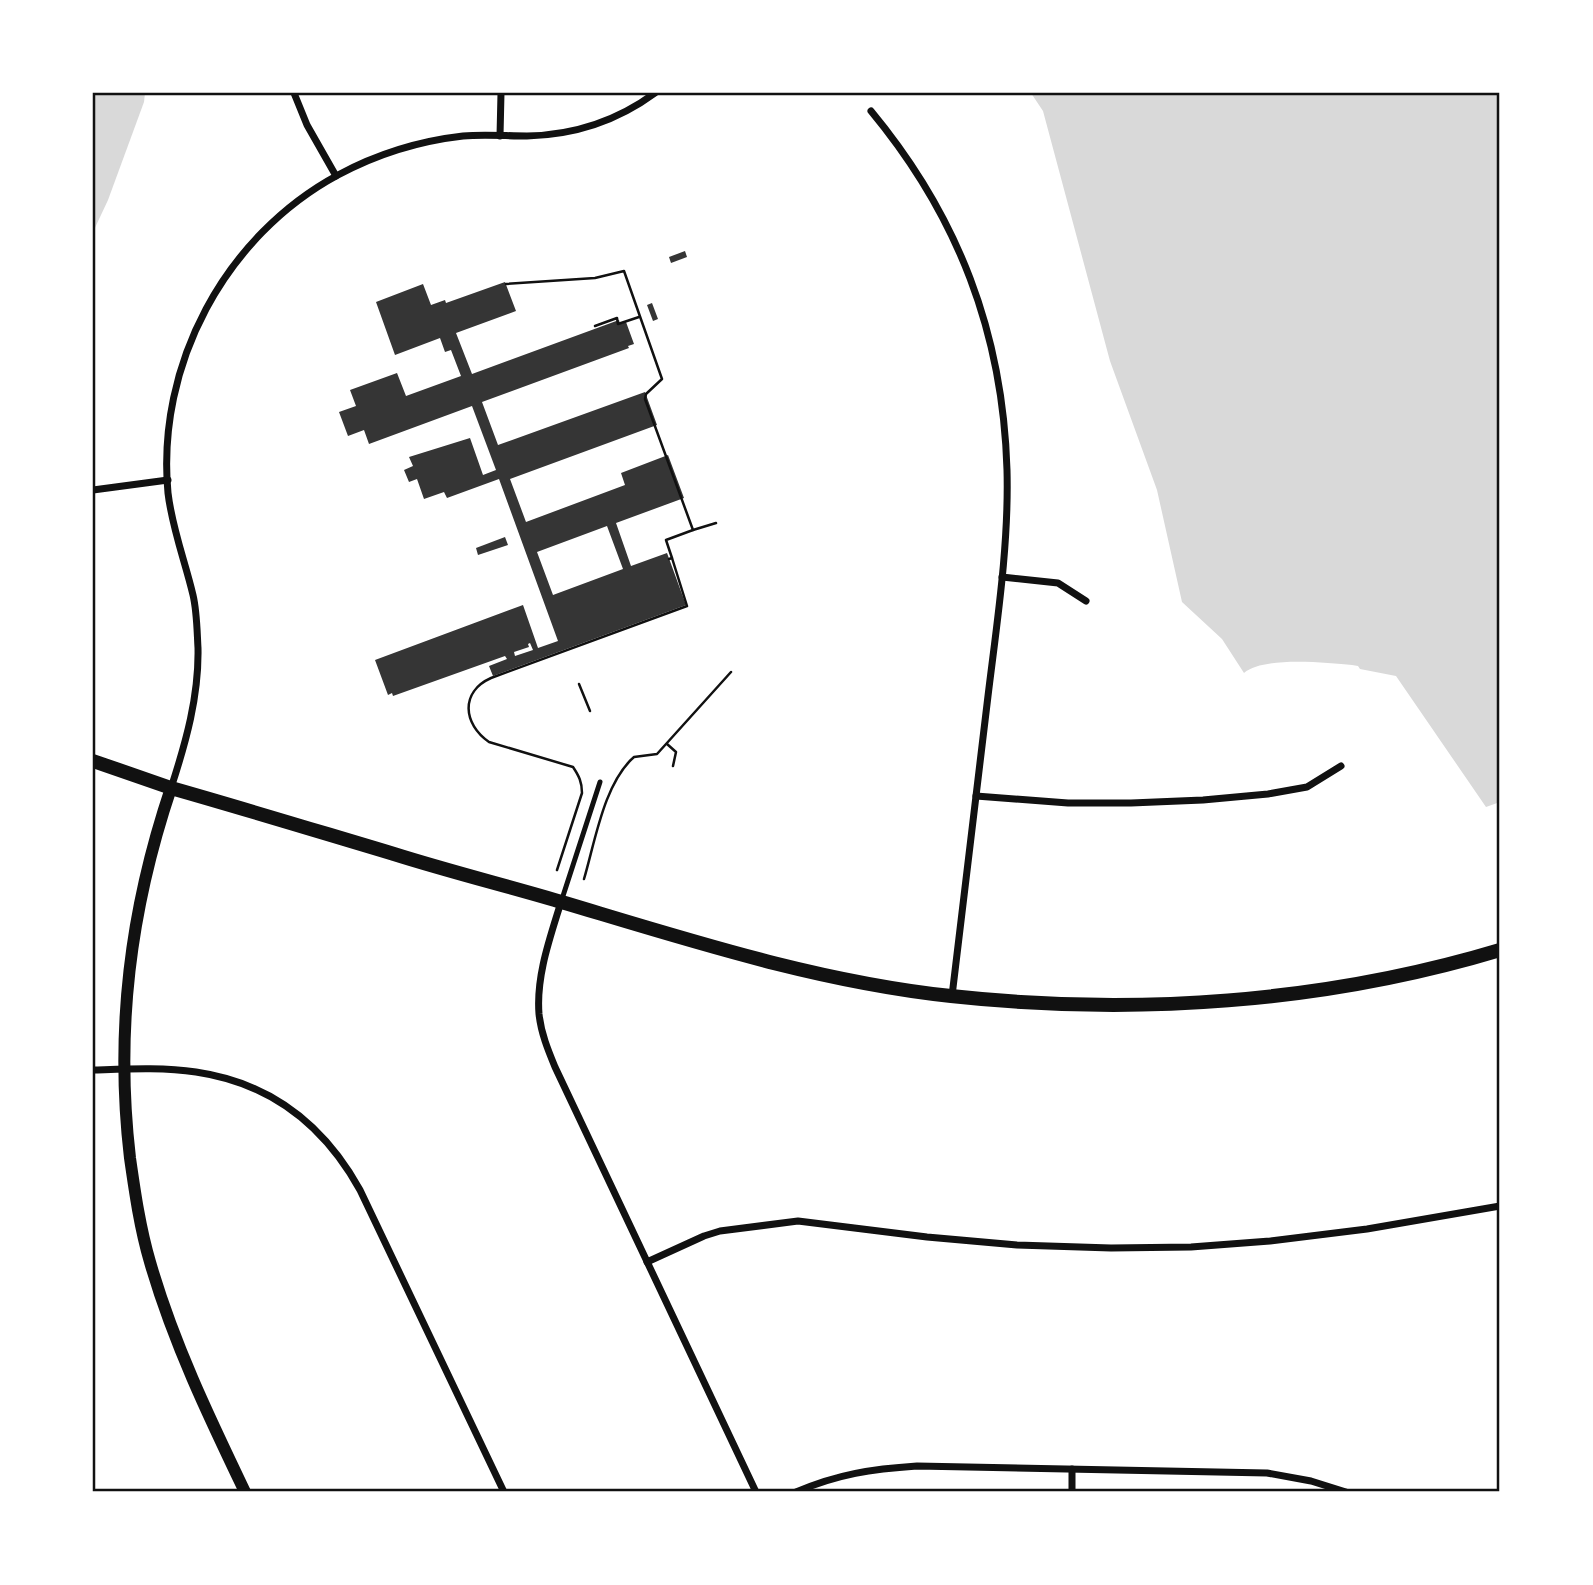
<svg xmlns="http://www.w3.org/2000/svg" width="1593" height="1585" font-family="'Golos Text',sans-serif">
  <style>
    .water { fill: #d9d9d9 }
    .building { fill: #353535; fill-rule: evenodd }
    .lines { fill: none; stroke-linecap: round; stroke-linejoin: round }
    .path { stroke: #111; stroke-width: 2.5 }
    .service { stroke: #111; stroke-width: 5 }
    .minor { stroke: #111; stroke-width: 7 }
    .tertiary { stroke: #111; stroke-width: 12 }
    .secondary { stroke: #111; stroke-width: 14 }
    .neatline { fill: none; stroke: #111; stroke-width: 2.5 }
  </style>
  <rect width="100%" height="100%" fill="#fff"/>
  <g class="water">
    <polygon points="93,93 145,93 144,102 108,200 93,232"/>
    <path d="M 1031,93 L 1500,93 L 1500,802 L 1486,807 L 1396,676 L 1360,669 L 1358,666 L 1352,665 C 1326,663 1264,656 1244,673 L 1222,639 L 1182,602 L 1157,490 L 1110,361 L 1043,111 Z"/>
  </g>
  <g class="building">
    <polygon points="685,251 687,257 671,263 669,257"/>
    <path d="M 505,282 L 516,311 L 456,333 L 472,374 L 619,320 L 620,324 L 626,322 L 634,344 L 628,346 L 629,348 L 482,402 L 498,445 L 645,392 L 657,425 L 510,479 L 526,522 L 625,485 L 621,473 L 668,455 L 684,498 L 616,523 L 631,566 L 667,553 L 686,605 L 493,676 L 489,666 L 507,659 L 505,656 L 393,696 L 392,693 L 388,695 L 375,660 L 523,605 L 538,648 L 558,641 L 499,479 L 447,498 L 444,492 L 424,499 L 417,479 L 409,482 L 404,470 L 413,466 L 409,457 L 470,438 L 483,475 L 496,470 L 472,406 L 369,444 L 364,430 L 348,436 L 339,412 L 356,406 L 350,390 L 397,373 L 406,396 L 461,376 L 451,350 L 445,352 L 440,338 L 395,355 L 376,302 L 423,284 L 431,305 L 445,300 L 446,303 ZM 607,526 L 623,569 L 553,595 L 537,552 ZM 530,643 L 533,650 L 515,656 L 514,652 L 529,647 L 528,644 Z"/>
    <polygon points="652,303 658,319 653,321 647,305"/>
    <polygon points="505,537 508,545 478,555 476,548"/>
  </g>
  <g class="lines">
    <g class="path">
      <polyline points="506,284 595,278 624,271 662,379 646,394 645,399 693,530 716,523"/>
      <polyline points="595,326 617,318 618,324 639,317"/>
      <polyline points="669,559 672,558 666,540 693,530"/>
      <polyline points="579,684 590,711"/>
      <polyline points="667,744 676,752 673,766"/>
      <path d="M 557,870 L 582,793 C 582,782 579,776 573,767 L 489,742 C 463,724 460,692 491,678 L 687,606 L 672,558"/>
      <path d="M 584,879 C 595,842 604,783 634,757 L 657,754 L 731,672"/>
    </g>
    <polyline class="service" points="562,899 600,782"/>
    <g class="minor">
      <polyline points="294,93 307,125 336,176"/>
      <path d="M 871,111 C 958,216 1003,333 1007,470 C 1009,545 997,622 988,696 C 976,796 964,896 952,996"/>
      <polyline points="500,136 501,93"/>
      <polyline points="93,490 168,480"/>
      <polyline points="1002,577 1058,583 1086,601"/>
      <path d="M 171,788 C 186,742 199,696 198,648 C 197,631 197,612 193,595 C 185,561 172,528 168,493 C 156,365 225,236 338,175 C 377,154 419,141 463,136 C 484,134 506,136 527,136 C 574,135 617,121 655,93"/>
      <polyline points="976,796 1068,803 1131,803 1203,800 1268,794 1307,787 1341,766"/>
      <path d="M 561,902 C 550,938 536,976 539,1014 C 541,1033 548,1050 555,1067 L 756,1492"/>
      <path d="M 93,1070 C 126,1069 163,1067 196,1072 C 271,1083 324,1125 360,1190 L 504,1492"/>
      <polyline points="647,1262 704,1236 720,1231 798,1221 927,1237 1017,1245 1111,1248 1191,1247 1270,1241 1367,1229 1500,1206"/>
      <polyline points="1072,1469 1072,1492"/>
      <path d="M 796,1492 C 838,1474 872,1469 917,1466 L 1267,1473 L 1311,1481 L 1346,1492"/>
    </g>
    <path class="tertiary" d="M 171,788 C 130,910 115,1030 130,1158 C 135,1193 140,1228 150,1262 C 173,1342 209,1417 245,1492"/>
    <path class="secondary" d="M 93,761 L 171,788 C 245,809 320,832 394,854 C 451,872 508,886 565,903 C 692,941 819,982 951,996 C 1134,1016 1324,1003 1500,950"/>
  </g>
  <rect width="1593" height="1585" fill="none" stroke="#ffffff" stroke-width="189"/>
  <rect x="94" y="94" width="1404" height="1396" class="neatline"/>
</svg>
